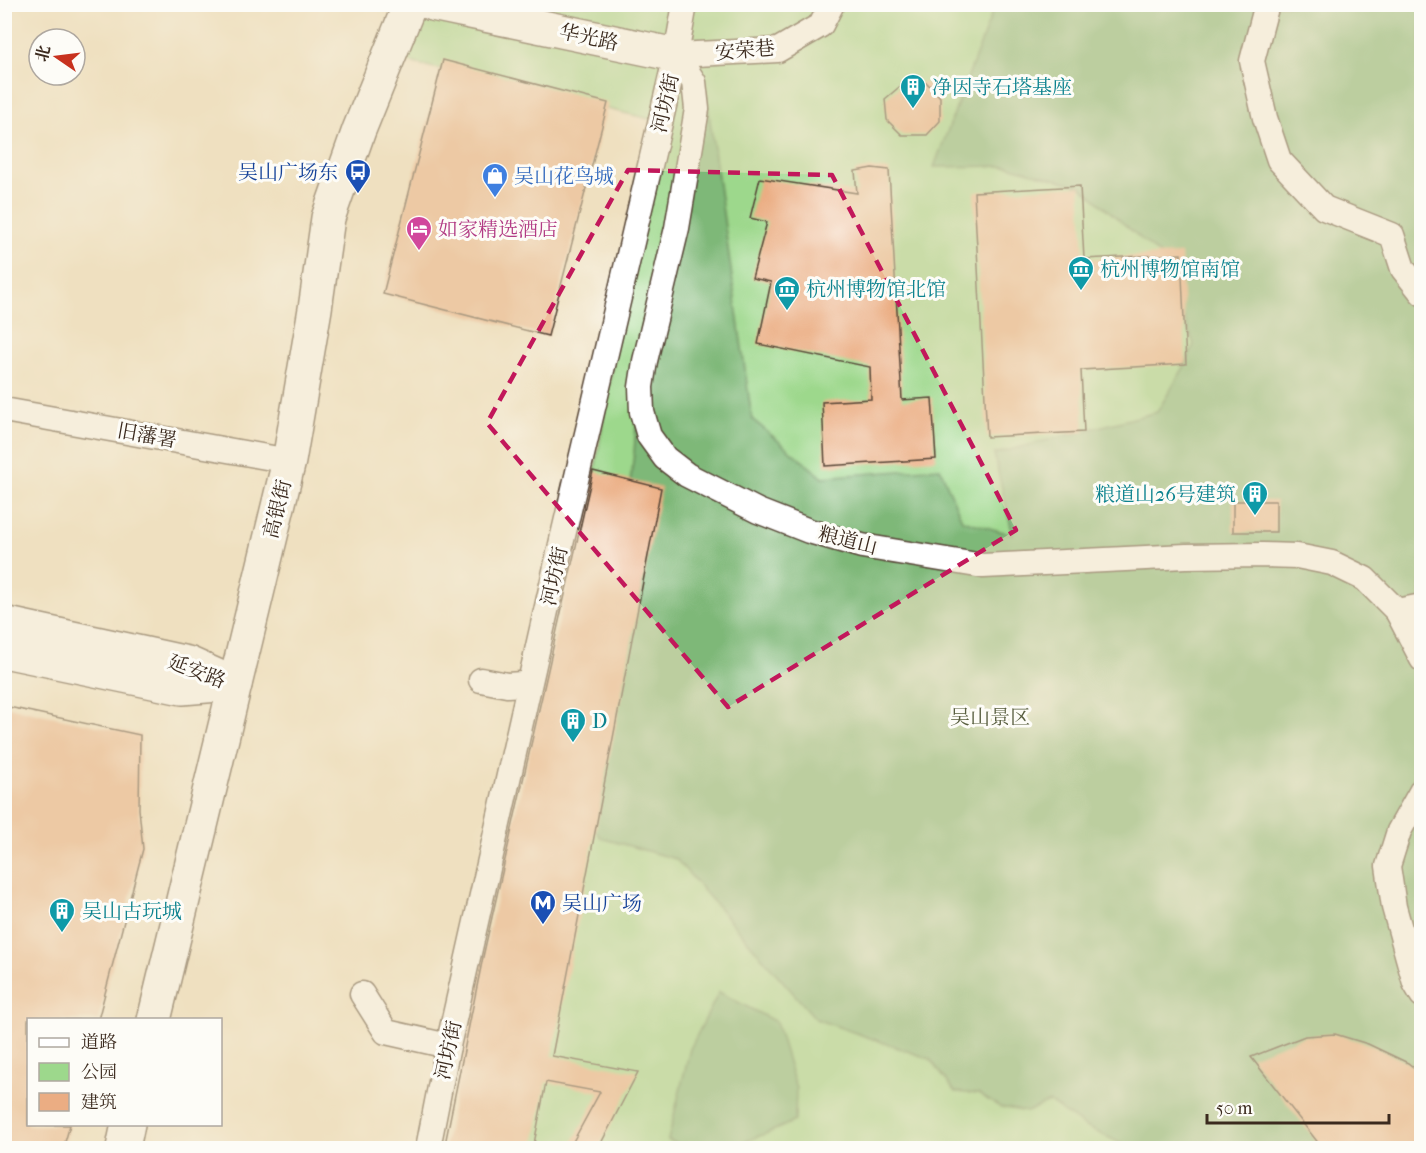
<svg xmlns="http://www.w3.org/2000/svg" width="1426" height="1153" font-family="'IM FELL French Canon','Noto Serif SC',serif">
  <style>
    .green { fill: #9dd88c; stroke: #6c8155; stroke-width: 1.5 }
    .forest { fill: #7eb878; stroke: #5c714b; stroke-width: 1.5 }
    .building { fill: #ebad83 }
    .lines { fill: none; stroke-linecap: round; stroke-linejoin: round }
    .street-casing { stroke: #564536; stroke-width: 27 }
    .secondary-casing { stroke: #564536; stroke-width: 36 }
    .street { stroke: #fff; stroke-width: 24 }
    .secondary { stroke: #fff; stroke-width: 33 }
    .marked { fill: none; stroke: #c2185b; stroke-width: 4.5; stroke-dasharray: 12 8; stroke-linejoin: round }
    .labels { text-anchor: middle; stroke-width: 6; stroke-linejoin: round; paint-order: stroke }
    .street-label { font-size: 20px; fill: #3b2a1e; stroke: #fdfcf7 }
    .culture-label { font-size: 20px; fill: #0d838f; stroke: #fdfcf7; text-anchor: start }
    .transit-label { font-size: 20px; fill: #164399; stroke: #fdfcf7; text-anchor: end }
    .shop-label { font-size: 20px; fill: #366cbe; stroke: #fdfcf7; text-anchor: start }
    .hotel-label { font-size: 20px; fill: #b23c85; stroke: #fdfcf7; text-anchor: start }
    .park-label { font-size: 20px; fill: #585e3f; stroke: #fdfcf7 }
  </style>
  <rect width="100%" height="100%" fill="#fdfcf7"/>
  <filter id="ink" filterUnits="userSpaceOnUse"><feTurbulence type="fractalNoise" baseFrequency=".0167" numOctaves="2"/><feDisplacementMap in="SourceGraphic" scale="12" xChannelSelector="R" yChannelSelector="G"/><feConvolveMatrix kernelMatrix="1 2 1 2 8 2 1 2 1" color-interpolation-filters="sRGB"/></filter>
  <filter id="wash" filterUnits="userSpaceOnUse"><feTurbulence type="fractalNoise" baseFrequency=".008" numOctaves="4" result="noise"/><feDisplacementMap in="SourceGraphic" scale="24" xChannelSelector="R" yChannelSelector="G"/><feGaussianBlur stdDeviation="1.35" result="paint"/><feColorMatrix in="noise" values="0 0 0 0 0 0 0 0 0 0 0 0 0 0 0 0 0 1.4 0 .05"/><feComposite in="paint" operator="in"/></filter>
  <g filter="url(#wash)">
    <rect width="100%" height="100%" fill="#efe0c0"/>
    <polygon class="green" points="419,5 1421,5 1421,1148 480,1148 654,120 405,61"/>
    <g class="forest">
      <polygon points="995,5 1421,5 1421,1148 1131,1148 1086,1127 1049,1102 1027,1112 1000,1107 978,1094 955,1092 930,1059 816,1019 676,859 601,838 576,801 613,604 634,454 637,410 636,360 665,223 703,71 752,419 822,477 940,468 962,520 1013,535 994,454 1157,412 1186,364 1194,344 1162,257 1080,186 1008,166 934,167"/>
      <path d="M 719,992 L 776,1022 L 796,1088 L 795,1121 C 763,1135 727,1153 690,1148 C 683,1146 675,1143 668,1140 L 690,1049 Z"/>
    </g>
    <g id="blocks">
      <g class="building">
        <polygon points="443,60 608,103 548,336 383,294"/>
        <polygon points="904,83 927,83 940,97 940,121 927,135 902,135 887,120 885,99"/>
        <polygon points="872,168 889,170 902,400 932,398 936,459 825,466 822,402 871,399 870,367 758,344 771,282 752,278 767,222 750,218 760,178 857,193 855,171"/>
        <polygon points="1080,186 1084,259 1181,254 1186,364 1081,370 1084,432 987,437 974,192"/>
        <polygon points="593,471 661,488 552,1056 638,1072 598,1149 569,1149 600,1092 546,1082 533,1149 444,1149 483,957"/>
        <rect x="1233" y="501" width="43" height="31"/>
        <polygon points="4,706 140,735 139,809 143,849 98,1020 28,1020 28,1125 70,1125 63,1149 4,1149"/>
        <polygon points="1335,1034 1368,1044 1408,1063 1422,1074 1422,1149 1323,1149 1251,1057 1305,1036"/>
      </g>
    </g>
  </g>
  <g filter="url(#ink)">
    <use href="#blocks" fill-opacity="0" stroke="#564536" stroke-width="1.5"/>
    <g class="lines">
      <defs>
        <g id="street">
          <polyline points="1267,4 1252,61 1265,118 1279,160 1324,208 1392,235 1403,269 1422,293"/>
          <polyline points="676,55 694,82 697,109 677,228 645,361 641,387 642,412 649,436 665,458 687,475 758,511 809,531 862,546 983,566 1186,556 1263,555 1297,556 1332,563 1365,579 1397,611 1422,659"/>
          <polyline points="676,55 778,50 821,25 832,4"/>
          <polyline points="4,410 289,461"/>
          <polyline points="1397,611 1422,606"/>
          <polyline points="481,680 507,685 522,684"/>
          <polyline points="1422,790 1399,831 1388,866 1394,907 1415,983 1422,995"/>
          <polyline points="362,994 386,1032 448,1046"/>
          <polyline points="428,1148 448,1046 562,540 676,55 685,4"/>
        </g>
        <g id="secondary">
          <polyline points="432,4 676,55"/>
          <polyline points="4,623 188,663 235,684"/>
          <polyline points="4,651 182,688 230,684"/>
          <polyline points="154,1020 289,461 315,309 328,218 359,130 410,4"/>
          <polyline points="123,1148 128,1124"/>
        </g>
      </defs>
      <use href="#street" class="street-casing"/>
      <use href="#secondary" class="secondary-casing"/>
      <use href="#street" class="street"/>
      <use href="#secondary" class="secondary"/>
    </g>
  </g>
  <path d="M0 0H1426V1153H0ZM 628,170 L 832,175 L 1016,530 L 728,707 L 487,423 Z" fill="#efe0c0" fill-opacity=".55" fill-rule="evenodd"/>
  <path class="marked" d="M 628,170 L 832,175 L 1016,530 L 728,707 L 487,423 Z"/>
  <defs>
    <symbol id="building-pin" viewBox="-11 -11 22 30"><path d="M0 17L-7.5 6A9.5 9.5 0 1 1 7.5 6Z" fill="#0f9aa8" stroke="#fdfcf7"/><path d="M-4-6H4V6H1V3H-1V6H-4ZM-2.5-4.3h1.7v1.8h-1.7ZM.8-4.3h1.7v1.8H.8ZM-2.5-1h1.7V.8h-1.7ZM.8-1h1.7V.8H.8Z" fill="#fff"/></symbol>
    <symbol id="bus-pin" viewBox="-11 -11 22 30"><path d="M0 17L-7.5 6A9.5 9.5 0 1 1 7.5 6Z" fill="#1a4fb4" stroke="#fdfcf7"/><path d="M-5-6H5V4H4V6H2V4H-2V6H-4V4H-5ZM-3.5-4V0h7V-4ZM-3.5 1.2v1.5H-2V1.2ZM2 1.2v1.5H3.5V1.2Z" fill="#fff"/></symbol>
    <symbol id="shop-pin" viewBox="-11 -11 22 30"><path d="M0 17L-7.5 6A9.5 9.5 0 1 1 7.5 6Z" fill="#3f7fe0" stroke="#fdfcf7"/><path d="M-5-2.5h2.3a2.7 3.5 0 0 1 5.4 0H5L5.5 6h-11ZM-1.5-2.5h3a1.5 2.3 0 0 0-3 0Z" fill="#fff"/></symbol>
    <symbol id="hotel-pin" viewBox="-11 -11 22 30"><path d="M0 17L-7.5 6A9.5 9.5 0 1 1 7.5 6Z" fill="#d1479c" stroke="#fdfcf7"/><path d="M-6-4.5h1.5V1H6V5H4.5V3h-9V5H-6ZM-4 0a1.8 1.8 0 1 1 3.6 0ZM.5 0V-2.5h3Q6-2.5 6 0Z" fill="#fff"/></symbol>
    <symbol id="museum-pin" viewBox="-11 -11 22 30"><path d="M0 17L-7.5 6A9.5 9.5 0 1 1 7.5 6Z" fill="#0f9aa8" stroke="#fdfcf7"/><path d="M0-6L6-3V-2H-6V-3ZM-5-1h2V3h-2ZM-1-1h2V3h-2ZM3-1h2V3H3ZM-6 4H6V6H-6Z" fill="#fff"/></symbol>
    <symbol id="metro-pin" viewBox="-11 -11 22 30"><path d="M0 17L-7.5 6A9.5 9.5 0 1 1 7.5 6Z" fill="#1a4fb4" stroke="#fdfcf7"/><path d="M-5.5 5V-5H-3L0 0L3-5H5.5V5H3V-.5L0 4L-3-.5V5Z" fill="#fff"/></symbol>
  </defs>
  <g fill-rule="evenodd">
    <use href="#building-pin" x="898" y="72" width="30" height="40"/>
    <use href="#bus-pin" x="343" y="157" width="30" height="40"/>
    <use href="#shop-pin" x="480" y="161" width="30" height="40"/>
    <use href="#hotel-pin" x="404" y="214" width="30" height="40"/>
    <use href="#museum-pin" x="1066" y="254" width="30" height="40"/>
    <use href="#museum-pin" x="772" y="274" width="30" height="40"/>
    <use href="#building-pin" x="1240" y="479" width="30" height="40"/>
    <use href="#building-pin" x="558" y="706" width="30" height="40"/>
    <use href="#metro-pin" x="528" y="888" width="30" height="40"/>
    <use href="#building-pin" x="47" y="896" width="30" height="40"/>
  </g>
  <g class="labels">
    <g class="street-label">
      <text transform="translate(589 37) rotate(12)" y="7">华光路</text>
      <text transform="translate(745 50) rotate(-5)" y="7">安荣巷</text>
      <text transform="translate(665 103) rotate(-77)" y="7">河坊街</text>
      <text transform="translate(147 435) rotate(10)" y="7">旧藩署</text>
      <text transform="translate(277 509) rotate(-76)" y="7">高银街</text>
      <text transform="translate(848 540) rotate(14)" y="7">粮道山</text>
      <text transform="translate(554 576) rotate(-78)" y="7">河坊街</text>
      <text transform="translate(197 671) rotate(21)" y="7">延安路</text>
      <text transform="translate(448 1050) rotate(-78)" y="7">河坊街</text>
    </g>
    <g class="culture-label">
      <text x="932" y="94">净因寺石塔基座</text>
      <text x="1100" y="276">杭州博物馆南馆</text>
      <text x="806" y="296">杭州博物馆北馆</text>
      <text x="1236" y="501" text-anchor="end">粮道山26号建筑</text>
      <text x="592" y="728">D</text>
      <text x="82" y="918">吴山古玩城</text>
    </g>
    <g class="transit-label">
      <text x="338" y="179">吴山广场东</text>
      <text x="562" y="910" text-anchor="start">吴山广场</text>
    </g>
    <g class="shop-label">
      <text x="514" y="183">吴山花鸟城</text>
    </g>
    <g class="hotel-label">
      <text x="438" y="236">如家精选酒店</text>
    </g>
    <g class="park-label">
      <text x="990" y="724">吴山景区</text>
    </g>
  </g>
  <rect width="1426" height="1153" fill="none" stroke="#fdfcf7" stroke-width="24"/>
  <rect x="27" y="1018" width="195" height="108" fill="#fdfcf7" stroke="#afa8a0" stroke-width="1.5"/>
  <rect x="39" y="1038" width="30" height="9" fill="#ffffff" stroke="#afa8a0" stroke-width="1.5"/>
  <text x="81" y="1048" font-size="18" fill="#3b2a1e">道路</text>
  <rect x="39" y="1063" width="30" height="18" fill="#9dd88c" stroke="#afa8a0" stroke-width="1.5"/>
  <text x="81" y="1078" font-size="18" fill="#3b2a1e">公园</text>
  <rect x="39" y="1093" width="30" height="18" fill="#ebad83" stroke="#afa8a0" stroke-width="1.5"/>
  <text x="81" y="1108" font-size="18" fill="#3b2a1e">建筑</text>
  <g transform="translate(57 57) rotate(284)"><circle r="28" fill="#fdfcf7" stroke="#afa8a0" stroke-width="1.5"/>
  <path d="M0-4.5L10 22L0 15L-10 22Z" fill="#c8321e"/>
  <text y="-9" font-size="16" font-weight="bold" text-anchor="middle" fill="#3b2a1e">北</text>
  </g>
  <path d="M1207 1114v9h182v-9" fill="none" stroke="#3b2a1e" stroke-width="3"/>
  <text x="1216" y="1114" font-size="18" fill="#3b2a1e" stroke="#fdfcf7" stroke-width="4.5" paint-order="stroke">50 m</text>
</svg>
